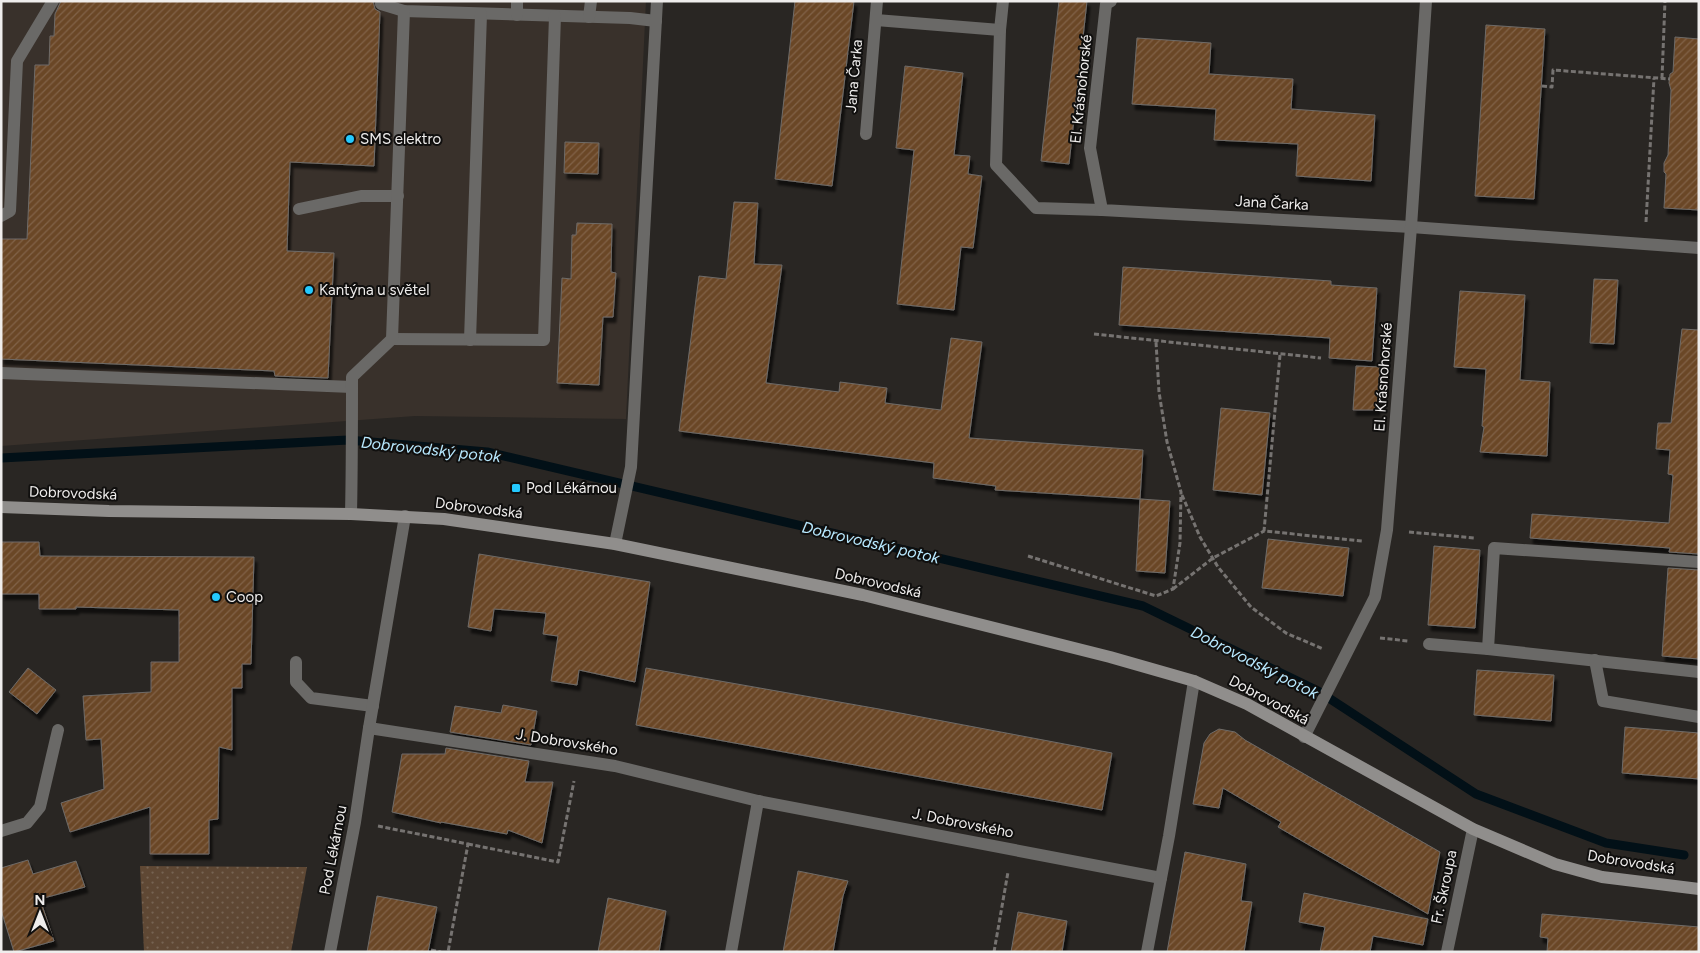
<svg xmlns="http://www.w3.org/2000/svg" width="1700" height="953" font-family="Figtree,sans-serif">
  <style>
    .built { fill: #39312b }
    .park { fill: url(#park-dots) }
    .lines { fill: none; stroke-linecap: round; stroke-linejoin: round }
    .stream { stroke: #021017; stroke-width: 9 }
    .building { fill: url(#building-hatch); stroke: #6e6b68; filter: url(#shadow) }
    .path { stroke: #767371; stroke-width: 3; stroke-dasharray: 5 2.5; stroke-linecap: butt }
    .lane { stroke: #6a6967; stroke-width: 12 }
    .street { stroke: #6a6967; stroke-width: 12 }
    .secondary { stroke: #908e8c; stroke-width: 12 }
    .poi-dot { fill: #24c9fe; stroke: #100f0e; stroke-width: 2 }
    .labels { text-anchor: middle; stroke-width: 4; stroke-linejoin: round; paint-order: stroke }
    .street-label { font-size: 15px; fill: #efedec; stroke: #100f0e }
    .poi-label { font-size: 15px; fill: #efedec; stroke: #100f0e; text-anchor: start }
    .water-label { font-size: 16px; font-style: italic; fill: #b8e9ff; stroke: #100f0e }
  </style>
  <defs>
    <pattern id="park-dots" width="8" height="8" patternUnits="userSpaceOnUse" patternTransform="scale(1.25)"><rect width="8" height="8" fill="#5f4834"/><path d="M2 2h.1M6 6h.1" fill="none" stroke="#766352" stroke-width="1.8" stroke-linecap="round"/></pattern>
    <pattern id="building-hatch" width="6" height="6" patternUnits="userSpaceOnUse" patternTransform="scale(1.25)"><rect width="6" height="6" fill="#6b4728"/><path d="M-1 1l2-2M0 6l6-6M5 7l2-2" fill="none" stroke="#806247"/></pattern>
    <filter id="shadow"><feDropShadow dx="3" dy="5.5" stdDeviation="1" flood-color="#0009"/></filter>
  </defs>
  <rect width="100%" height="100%" fill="#292623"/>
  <polygon class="built" points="1,1 646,1 626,419 415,416 1,446"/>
  <polygon class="park" points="140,866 307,867 291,952 144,952"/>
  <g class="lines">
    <polyline class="stream" points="1,458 348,440 487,452 1143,606 1318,691 1476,794 1606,843 1684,855"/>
  </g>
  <g class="building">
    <polygon points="61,1 373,1 375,9 380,12 374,166 290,162 287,251 334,253 328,378 275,376 274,371 1,359 1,239 27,239 35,65 49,65 50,36 54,36 55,14"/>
    <polygon points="795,1 854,1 832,186 775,179"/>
    <polygon points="1059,1 1087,1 1069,164 1041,161"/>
    <polygon points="1486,25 1545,29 1534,199 1475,196"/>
    <polygon points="1675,37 1699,39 1699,210 1664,208 1666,174 1664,172 1664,163 1668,155 1671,90 1669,83 1670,74 1673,72"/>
    <polygon points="1137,38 1211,43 1209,74 1293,79 1291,109 1375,115 1371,181 1296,176 1298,144 1214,140 1216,109 1132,104"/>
    <polygon points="905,66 963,73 954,155 970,156 968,174 982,176 973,248 961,247 954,310 897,304 914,150 896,148"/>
    <polygon points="565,142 599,143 598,174 564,173"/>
    <polygon points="734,202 758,203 754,264 782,265 766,383 839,392 840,382 887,388 885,403 941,410 951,338 982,342 969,438 1143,450 1140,499 1170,501 1165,573 1136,571 1140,499 995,490 996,486 933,478 934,463 679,431 699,276 726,279"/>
    <polygon points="577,223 612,224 611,272 616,273 613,317 603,317 599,385 557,383 562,278 571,279 572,235 576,235"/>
    <polygon points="1123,267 1331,281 1331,285 1377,288 1372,361 1329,358 1330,338 1119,325"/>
    <polygon points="1594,279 1618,280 1614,344 1590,343"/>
    <polygon points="1460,291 1525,295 1520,380 1550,382 1547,456 1480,452 1484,427 1482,426 1486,369 1454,367"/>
    <polygon points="1682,329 1699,330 1699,554 1669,552 1670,548 1530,538 1532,514 1669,523 1673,475 1668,474 1670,450 1656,449 1657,434 1658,423 1671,423"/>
    <polygon points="1356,366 1380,367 1377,410 1353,410"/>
    <polygon points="1221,408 1270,413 1262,495 1213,490"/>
    <polygon points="1268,539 1349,548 1343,596 1262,588"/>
    <polygon points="1,542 39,542 40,556 254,557 251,664 242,664 242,688 232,688 232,750 219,747 218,819 209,820 209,854 150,854 150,807 70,832 61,803 104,789 101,739 86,740 83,696 151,692 151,662 179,662 179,610 76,607 76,609 39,609 39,594 1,594"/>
    <polygon points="1434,546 1480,550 1475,628 1428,625"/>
    <polygon points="479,554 650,582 635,682 579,670 577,685 551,681 558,636 543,634 546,613 494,609 491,631 468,627"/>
    <polygon points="1668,568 1699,570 1699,659 1662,656"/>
    <polygon points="28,668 56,690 37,714 9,692"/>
    <polygon points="646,668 879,709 1112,753 1102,810 636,725"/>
    <polygon points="1477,670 1554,675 1551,721 1474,715"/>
    <polygon points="503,705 537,711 531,745 450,732 455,706 501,713"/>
    <polygon points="1625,727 1699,733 1699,779 1622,773"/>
    <polygon points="1219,729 1235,732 1245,740 1440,852 1428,914 1278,827 1281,822 1223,788 1219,808 1193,804 1204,743 1210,734"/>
    <polygon points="446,748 529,761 525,782 553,782 542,843 508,830 507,834 441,822 441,823 392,812 402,754 445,754"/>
    <polygon points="1185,852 1246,864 1241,901 1252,902 1244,952 1167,952"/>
    <polygon points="28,860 33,874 76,861 85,887 40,899 54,941 14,952 1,910 1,868"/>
    <polygon points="798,871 848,881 843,896 833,952 783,952"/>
    <polygon points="1304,893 1428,919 1423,945 1373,936 1370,952 1320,952 1325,927 1299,922"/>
    <polygon points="377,896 437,907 428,952 367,952"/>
    <polygon points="608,898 666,911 659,952 598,952"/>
    <polygon points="1018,912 1067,921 1062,952 1011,952"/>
    <polygon points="1542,914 1699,927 1699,952 1547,952 1548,938 1540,937"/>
  </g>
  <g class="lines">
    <g class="path">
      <polyline points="1662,78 1665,1"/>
      <polyline points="1542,86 1552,87 1553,70 1670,79"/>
      <polyline points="1646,222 1654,78"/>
      <polyline points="1094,334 1321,358"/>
      <polyline points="1280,355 1264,531 1362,541"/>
      <polyline points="1182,495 1200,537 1218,567 1251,607 1286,633 1323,649"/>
      <polyline points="1409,532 1475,538"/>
      <polyline points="1028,556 1156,596 1173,589 1180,543 1181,492 1167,442 1159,392 1156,342"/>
      <polyline points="1173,589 1213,558 1264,531"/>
      <polyline points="1380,638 1408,641"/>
      <polyline points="378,826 468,844 448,952"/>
      <polyline points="468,844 558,862 574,781"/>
      <polyline points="431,950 441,952"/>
      <polyline points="994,952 1008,872"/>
    </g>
    <g class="lane">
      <polyline points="1003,1 1000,30 996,165 1036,208 1102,210"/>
      <polyline points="381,4 404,11 630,18 656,21"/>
      <polyline points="517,15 517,1"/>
      <polyline points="589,17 591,1"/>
      <polyline points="876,20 1000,30"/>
      <polyline points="866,134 877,1"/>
      <polyline points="299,209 361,196 398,196"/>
      <polyline points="1,216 10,211 17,61 53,1"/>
      <polyline points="392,339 544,340 555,16"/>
      <polyline points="470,340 481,14"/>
      <polyline points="1,373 352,387"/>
      <path d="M 351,514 C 352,468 352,423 352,377 L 392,339 L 404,11"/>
      <polyline points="615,544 631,467 657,1"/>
      <polyline points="1699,562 1494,548 1488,649 1699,672"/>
      <polyline points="1429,644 1488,649"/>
      <polyline points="1595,660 1603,701 1699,717"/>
      <polyline points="296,662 296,682 311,698 373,706"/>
      <polyline points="1,831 27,823 40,807 58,730"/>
    </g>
    <g class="street">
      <polyline points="1111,1 1106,4 1090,148 1102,210 1411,227 1699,248"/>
      <polyline points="369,728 615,766 758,801 1161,878"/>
      <polyline points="1304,737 1375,597 1387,530 1411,227 1426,1"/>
      <polyline points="330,952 355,822 369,728 405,516"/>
      <polyline points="731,952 758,801"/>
      <polyline points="1147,952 1169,836 1194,681"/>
      <polyline points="1447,952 1473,829"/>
    </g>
    <polyline class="secondary" points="1,507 109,511 351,514 444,519 615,544 863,595 1110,657 1194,681 1247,704 1473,829 1555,864 1602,877 1699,889"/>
  </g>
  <g class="poi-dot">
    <circle cx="350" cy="139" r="5"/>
    <circle cx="309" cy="290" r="5"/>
    <rect x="511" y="483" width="10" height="10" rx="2.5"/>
    <circle cx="216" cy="597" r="5"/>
  </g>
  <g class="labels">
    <g class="street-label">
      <text transform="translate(854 76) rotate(-85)" y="5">Jana Čarka</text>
      <text transform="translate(1081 89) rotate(-84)" y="5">El. Krásnohorské</text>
      <text transform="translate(1272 203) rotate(3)" y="5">Jana Čarka</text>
      <text transform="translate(1383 377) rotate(-86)" y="5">El. Krásnohorské</text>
      <text transform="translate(73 493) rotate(2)" y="5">Dobrovodská</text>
      <text transform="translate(479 508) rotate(7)" y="5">Dobrovodská</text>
      <text transform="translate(878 583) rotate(13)" y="5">Dobrovodská</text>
      <text transform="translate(1269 700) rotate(28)" y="5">Dobrovodská</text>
      <text transform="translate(567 742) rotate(9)" y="5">J. Dobrovského</text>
      <text transform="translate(963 823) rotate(11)" y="5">J. Dobrovského</text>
      <text transform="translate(333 850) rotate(-79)" y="5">Pod Lékárnou</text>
      <text transform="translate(1631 862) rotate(9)" y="5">Dobrovodská</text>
      <text transform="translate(1444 887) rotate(-78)" y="5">Fr. Škroupa</text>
    </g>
    <g class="poi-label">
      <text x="360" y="144">SMS elektro</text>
      <text x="319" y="295">Kantýna u světel</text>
      <text x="526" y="493">Pod Lékárnou</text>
      <text x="226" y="602">Coop</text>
    </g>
    <g class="water-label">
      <text transform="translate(431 449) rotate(6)" y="6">Dobrovodský potok</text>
      <text transform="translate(871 542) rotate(13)" y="6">Dobrovodský potok</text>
      <text transform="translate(1255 662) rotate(27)" y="6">Dobrovodský potok</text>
    </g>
  </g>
  <rect width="1700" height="953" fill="none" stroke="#efedec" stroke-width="5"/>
  <g transform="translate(40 913)" stroke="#100f0e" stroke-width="4" paint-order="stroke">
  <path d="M0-4L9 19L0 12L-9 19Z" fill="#efedec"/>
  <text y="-8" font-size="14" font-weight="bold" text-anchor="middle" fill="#efedec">N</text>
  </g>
</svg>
